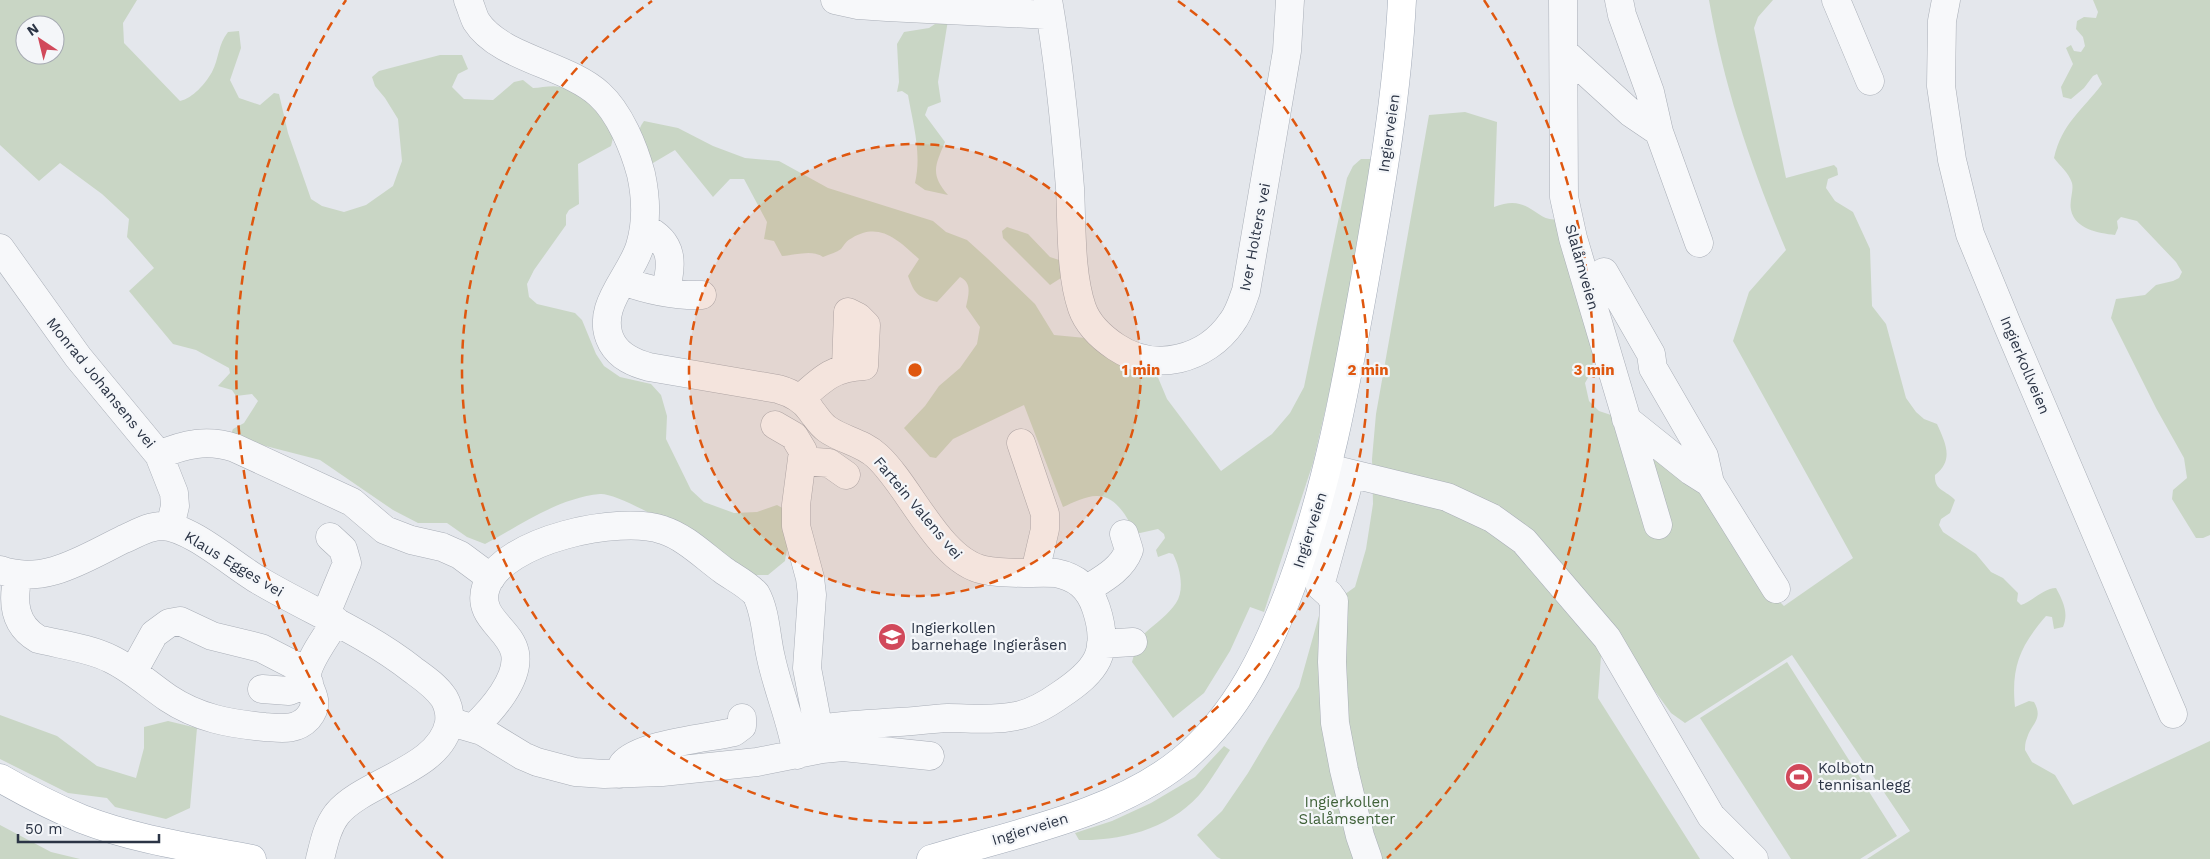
<svg xmlns="http://www.w3.org/2000/svg" width="2210" height="859" viewBox="0 0 2210 859" font-family="'Work Sans',sans-serif">
<rect width="100%" height="100%" fill="#e4e7ec"/>
<!-- green -->
<path fill="#c9d6c5" fill-rule="evenodd" d="M0,0H137L123,23L124,43L180,101C193,98 205,84 212,72C219,59 218,44 228,32L239,31L241,48L230,80L239,98L260,105L274,93L279,94L288,133L311,199L322,206L344,212L366,205L393,186L402,161L398,119L385,98L375,86L372,77L379,71L440,55H462L468,69L458,74L452,87L464,99L493,100L514,82L523,80L533,88C541,88 552,85 560,87C587,91 602,112 614,134L611,146L578,164L579,204L569,210L566,215V225L534,270L527,284L529,297L537,304L575,313L582,320L596,354L604,366L620,377L651,384L661,395L667,416L666,439L691,490L704,502L734,513L757,512L777,505L786,510L790,531L785,561L768,575H755C730,559 623,492 600,494C558,498 521,525 485,544L467,537L447,523H418L393,510L320,460L235,438L231,434L233,429L244,423L258,401L252,394L236,396L232,390L218,386L230,373L229,368L196,350L173,344L129,291L154,268L127,237L129,219L102,194L60,163L39,181L0,145ZM25,25H55V55H25Z
M1709,0H1773L1758,17L1754,28L1786,178L1834,165L1837,168L1838,175L1828,179L1826,188L1835,201L1853,212L1870,249L1872,306L1886,324L1906,398L1916,412L1924,419L1937,424C1946,444 1954,460 1935,475C1934,491 1946,490 1955,500L1950,513L1941,519L1939,525L1943,532L1976,554L1991,572L2003,578L2018,593L2017,601L2021,605C2033,601 2044,588 2056,588C2063,601 2069,613 2063,627L2054,629L2052,617L2046,616C2020,646 2011,667 2015,707L2029,701L2034,702C2044,719 2031,724 2027,738C2025,742 2025,747 2025,750L2032,762L2055,775L2073,805L2210,741V859H1867L1910,831L1792,655L1685,723L1671,713L1613,634L1602,642L1598,698L1700,859H1221L1217,857L1197,835L1222,811L1248,773L1299,687L1320,612L1355,587L1366,549L1373,504L1372,459L1376,414L1429,115L1465,112L1497,122L1494,207C1531,192 1535,224 1559,219L1597,350L1592,351L1593,369L1585,383L1589,401L1599,411L1614,416L1711,492L1773,595L1784,606L1853,558L1733,341L1749,292L1786,250C1752,169 1724,87 1709,0Z
M2093,0H2210V535L2203,538H2196L2172,499L2173,490L2187,478L2184,458L2156,408L2111,318L2116,299L2145,295L2156,285L2173,281L2179,278L2182,272L2176,262L2137,221L2121,217L2117,221L2118,228L2115,235C2098,233 2075,229 2071,210C2069,201 2074,191 2072,183C2069,173 2060,166 2054,158C2062,123 2082,111 2102,84L2097,74L2093,76L2084,88L2071,99L2063,97L2061,87L2073,64L2066,48L2071,45L2074,51L2081,52L2085,46L2083,37L2076,29L2077,21L2084,17L2096,18L2098,12Z
M948,20L938,82L941,102L928,107L925,115L945,142C935,166 930,174 948,195L925,190L915,183C922,154 913,124 908,95L902,91L897,92L899,82L897,44L904,32L929,28L938,22Z
M644,121L678,128L713,146L745,158L779,161L828,188L933,221L946,232L967,240L988,259L1035,304L1054,335L1096,339L1154,368L1167,399L1221,471L1272,434L1290,413L1304,387L1347,178L1353,166L1361,159H1372L1342,337L1313,463L1264,612L1250,607L1230,651L1204,693L1173,718L1132,662L1140,634L1145,633C1155,624 1169,614 1176,603C1185,590 1180,567 1173,554L1169,553L1158,557L1156,550L1165,538L1164,534L1158,529L1140,533L1134,532C1128,517 1115,495 1096,496C1086,496 1072,503 1063,507L1024,405L953,439L936,458L930,457L904,428L925,406L939,386L960,368L977,344L980,327L966,307C968,296 973,283 960,277L937,302C918,297 915,295 908,276L919,259C899,241 880,221 852,238C847,240 844,245 841,249C836,253 829,254 823,257C813,249 795,255 782,256L774,241L764,239L767,222L744,179H730L713,197L675,150L653,163L641,155C638,142 636,131 644,121Z
M1007,227L1028,234L1050,257L1065,262L1061,278L1050,285L1003,238L1002,231Z
M1787,662L1897,836L1860,859H1791L1700,718Z
M0,715L57,736L97,766L136,778L144,748V727L168,721L197,728L190,808L166,819L115,807L107,798L68,793L0,759Z
M1224,746L1230,750C1221,763 1213,777 1204,789C1175,827 1125,841 1079,840L1075,833L1112,821L1151,803L1195,777Z
M0,825L51,852L80,859H0Z"/>
<g fill="none" stroke-linecap="round" stroke-linejoin="round">
<defs>
<path id="minor" d="M468,0C471,7 473,15 476,21C499,58 568,65 599,94C620,113 634,148 641,174C646,197 647,223 640,246C631,277 593,308 612,343C620,357 634,363 649,367L778,389C792,393 804,399 812,412C817,418 820,424 827,429C842,440 862,442 877,456C910,486 939,561 984,570C1007,575 1032,572 1056,573C1076,577 1089,587 1096,608C1111,653 1096,671 1060,695C1046,705 1032,713 1016,716C993,721 970,718 948,718C931,719 915,721 899,722C872,724 846,724 820,729
M835,0L858,5L887,7L1050,15
M1048,0C1059,63 1065,124 1070,188C1072,225 1070,273 1082,308C1088,325 1101,337 1116,347C1155,373 1206,360 1232,322C1239,313 1242,302 1246,291L1287,51L1290,0
M1563,0L1564,197L1573,238L1658,525
M1619,0L1622,15L1650,92L1659,132L1699,243
M1836,0L1870,81
M1946,0L1942,21L1941,86L1952,160L1970,234L2007,324L2173,714
M1565,53L1631,113L1659,132
M644,228C674,242 673,264 665,292
M0,248L78,357L159,455L174,493L175,506L170,527
M1604,272L1651,354L1653,368L1704,456L1710,483L1776,589
M623,281C648,290 675,296 702,295
M800,399C822,379 834,367 864,366L866,325L858,317L848,312L846,367
M1626,419L1691,471L1710,483
M775,425L794,436L803,451L796,505V526L810,578L812,595L807,668L822,747
M1021,443L1045,514V529L1035,572
M159,455C185,444 207,439 235,448L352,502L385,530L411,540L442,547L460,555L491,578
M803,461L829,463L846,475
M1328,468L1447,497L1492,518L1524,541L1607,638L1711,816L1754,859
M1351,474L1320,586L1329,594L1334,601L1332,662L1335,723L1344,770L1360,836L1368,859
M0,570C44,586 85,558 124,539C136,534 148,526 162,526C191,527 234,566 260,581C311,611 366,633 413,670C424,678 436,686 444,698C448,705 450,715 449,723C440,770 364,781 337,814C327,827 324,843 320,859
M18,576C12,601 14,625 38,639C62,645 89,648 111,659C132,669 149,685 168,698C198,718 230,724 265,727C281,728 296,731 308,718C323,700 307,691 307,675C308,661 328,634 336,621
M1087,589C1103,579 1122,569 1129,550L1124,534
M325,616L347,563L343,549L330,537
M1101,644L1133,642
M133,672L154,634L169,623L180,621L212,636L261,648L294,665L308,669
M262,689L289,691L309,683
M458,724L482,731L523,756L537,762L575,772L604,774L662,772L757,762L822,749L843,747L930,756
M474,727C491,711 520,679 515,653C510,628 476,618 486,587C503,539 621,515 663,530C685,537 704,556 723,570C734,578 747,584 756,594C766,612 766,638 771,658C778,691 792,722 797,755
M619,774C620,771 621,767 623,764C639,744 708,738 734,732L742,726V718"/>
<path id="major" d="M0,778C26,793 53,807 82,819C136,840 195,848 252,859
M931,859C1012,834 1114,815 1181,761C1238,714 1267,651 1292,584C1327,488 1345,390 1363,290C1380,193 1397,99 1402,0"/>
</defs>
<!-- minor casing -->
<use href="#minor" stroke="#a9aeb7" stroke-width="29"/>
<!-- major casing -->
<use href="#major" stroke="#a3abb8" stroke-width="29"/>
<!-- minor -->
<use href="#minor" stroke="#f7f8fa" stroke-width="28"/>
<!-- major -->
<use href="#major" stroke="#fff" stroke-width="28"/>
</g>
<!-- distance rings -->
<circle cx="915" cy="370" r="226" fill="#df570f" fill-opacity=".12"/>
<g fill="none" stroke="#df570f" stroke-width="2.5" stroke-dasharray="9 6">
<circle cx="915" cy="370" r="226"/>
<path d="M1178 1A453 453 0 1 1 652 1"/>
<path d="M443 858A679 679 0 0 1 346 0M1484 0A679 679 0 0 1 1387 858"/>
</g>
<!-- icons -->
<defs>
<symbol id="school-disc" viewBox="-11 -11 22 22"><circle r="9.5" fill="#d1495b" stroke="#f4f6f9"/><path d="M0-5L7-2L0 1L-7-2ZM-4 1L0 2.5L4 1V4Q0 6-4 4Z" fill="#fff"/></symbol>
<symbol id="stadium-disc" viewBox="-11 -11 22 22"><circle r="9.5" fill="#d1495b" stroke="#f4f6f9"/><path d="M0-5a6.5 5 0 1 0 0 10a6.5 5 0 1 0 0-10ZM-3.5-1.8h7v3.6h-7Z" fill="#fff"/></symbol>
</defs>
<g fill-rule="evenodd">
<use href="#school-disc" x="876" y="621" width="32" height="32"/>
<use href="#stadium-disc" x="1783" y="761" width="32" height="32"/>
</g>
<g text-anchor="middle" dominant-baseline="central" stroke-width="4.5" stroke-linejoin="round" paint-order="stroke">
<!-- street labels -->
<g font-size="15" fill="#2b3445" stroke="#f4f6f9">
<text transform="translate(1389 133) rotate(-82)">Ingierveien</text>
<text transform="translate(1255 237) rotate(-79)">Iver Holters vei</text>
<text transform="translate(1582 267) rotate(74)">Slalåmveien</text>
<text transform="translate(2025 365) rotate(67)">Ingierkollveien</text>
<text transform="translate(101 383) rotate(51)">Monrad Johansens vei</text>
<text transform="translate(918 508) rotate(50)">Fartein Valens vei</text>
<text transform="translate(1310 530) rotate(-72)">Ingierveien</text>
<text transform="translate(234 564) rotate(31)">Klaus Egges vei</text>
<text transform="translate(1030 829) rotate(-17)">Ingierveien</text>
</g>
<!-- poi labels -->
<g font-size="15" fill="#2b3445" stroke="#f4f6f9" text-anchor="start">
<text x="911" y="628">Ingierkollen<tspan x="911" dy="17">barnehage Ingieråsen</tspan></text>
<text x="1818" y="768">Kolbotn<tspan x="1818" dy="17">tennisanlegg</tspan></text>
</g>
<!-- park labels -->
<g font-size="15" fill="#3f6138" stroke="#f4f6f9">
<text x="1347" y="802">Ingierkollen<tspan x="1347" dy="17">Slalåmsenter</tspan></text>
</g>
</g>
<circle cx="915" cy="370" r="8" fill="#df570f" stroke="#f4f6f9" stroke-width="2.5"/>
<g font-size="15" text-anchor="middle" font-weight="bold" fill="#df570f" stroke="#f4f6f9" stroke-width="4.5" stroke-linejoin="round" paint-order="stroke">
<text x="1141" y="375">1 min</text>
<text x="1368" y="375">2 min</text>
<text x="1594" y="375">3 min</text>
</g>
<!-- north arrow -->
<g transform="translate(40 40) rotate(325)"><circle r="24" fill="#f4f6f9" stroke="#a4a8b1"/>
<path d="M0-4L9 19L0 12L-9 19Z" fill="#d1495b"/>
<text y="-8" font-size="14" font-weight="bold" text-anchor="middle" fill="#2b3445">N</text>
</g>
<!-- scale -->
<path d="M18 834v8h141v-8" fill="none" stroke="#2b3445" stroke-width="2.5"/>
<text x="25" y="834" font-size="15" fill="#2b3445" stroke="#f4f6f9" stroke-width="4" paint-order="stroke">50 m</text>
</svg>
